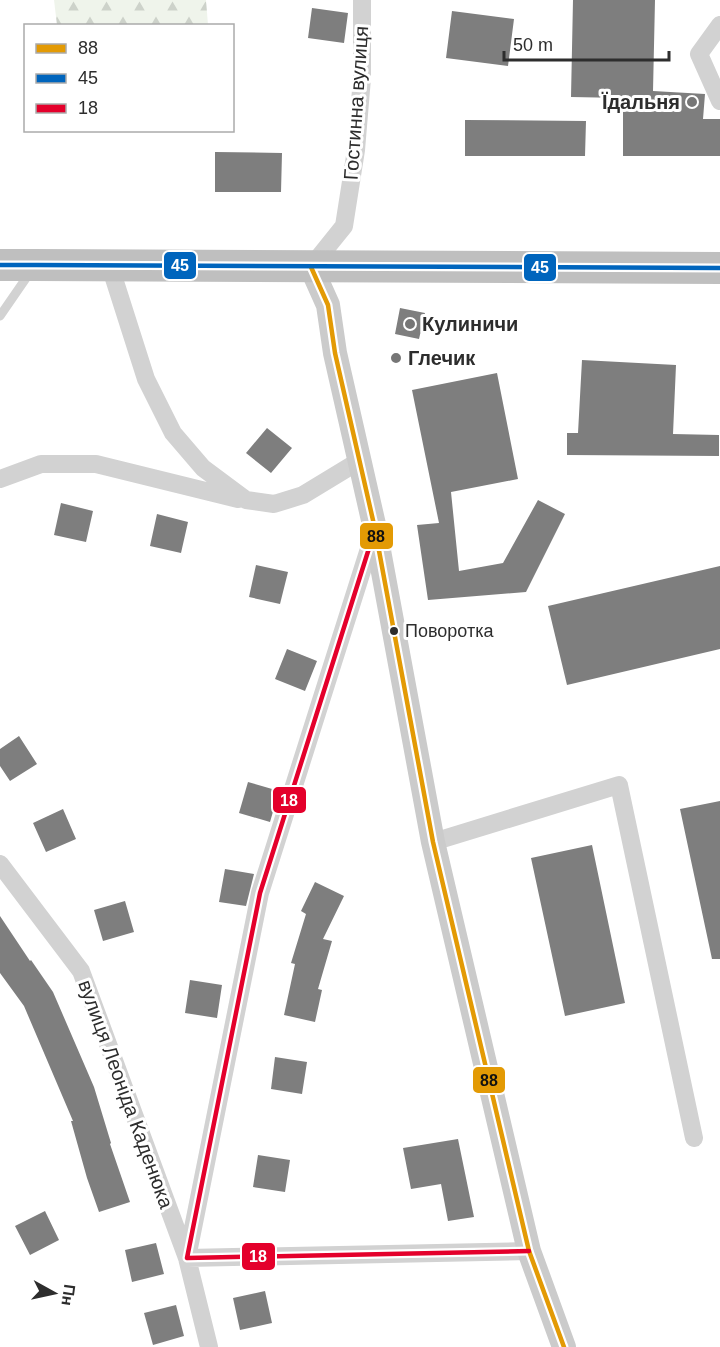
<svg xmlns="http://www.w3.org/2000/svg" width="720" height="1347" viewBox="0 0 720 1347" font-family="Helvetica,sans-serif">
<defs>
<pattern id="forest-firs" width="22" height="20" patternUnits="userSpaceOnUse" patternTransform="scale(1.5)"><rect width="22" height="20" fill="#eff4eb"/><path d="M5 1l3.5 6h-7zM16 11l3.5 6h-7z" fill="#cdd2ca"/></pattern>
</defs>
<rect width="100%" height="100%" fill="#fff"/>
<!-- forest -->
<path fill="url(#forest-firs)" d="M 54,0 L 206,0 L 208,25 L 57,25 Z"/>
<!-- building -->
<path fill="#7e7e7e" d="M 573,0 L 655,0 L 653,91 L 705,94 L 703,119 L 720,119 L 720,156 L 623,156 L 623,98 L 571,97 Z
M 312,8 L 348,13 L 344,43 L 308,38 Z
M 452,11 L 514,19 L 508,66 L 446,58 Z
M 465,120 L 586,121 L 585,156 L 465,156 Z
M 215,152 L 282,153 L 281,192 L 215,192 Z
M 400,308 L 425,313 L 419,339 L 395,334 Z
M 582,360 L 676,365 L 673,434 L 719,435 L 719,456 L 567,455 L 567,433 L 578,433 Z
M 497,373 L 518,479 L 451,492 L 459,571 L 503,563 L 538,500 L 565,514 L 526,592 L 428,600 L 417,525 L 439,523 L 412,390 Z
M 267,428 L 292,448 L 271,473 L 246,453 Z
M 61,503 L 93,511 L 86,542 L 54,535 Z
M 157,514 L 188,522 L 181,553 L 150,546 Z
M 256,565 L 288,572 L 280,604 L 249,597 Z
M 720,566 L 720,649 L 567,685 L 548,606 Z
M 287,649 L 317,661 L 305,691 L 275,679 Z
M 19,736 L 37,764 L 10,781 L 0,766 L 0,749 Z
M 248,782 L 279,791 L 270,822 L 239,813 Z
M 720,801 L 720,959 L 712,959 L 680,809 Z
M 63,809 L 76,839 L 46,852 L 33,823 Z
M 592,845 L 625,1003 L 565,1016 L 531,858 Z
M 225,869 L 254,874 L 246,906 L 219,902 Z
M 315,882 L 344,896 L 323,939 L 332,941 L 318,989 L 322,990 L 315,1022 L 284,1015 L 295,964 L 291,963 L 306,914 L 301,911 Z
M 125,901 L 134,932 L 103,941 L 94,910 Z
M 0,916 L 30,961 L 31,960 L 53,992 L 94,1087 L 111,1143 L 110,1144 L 130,1202 L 99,1212 L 87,1178 L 71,1121 L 73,1121 L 24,1006 L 0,973 Z
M 190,980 L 222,985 L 217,1018 L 185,1013 Z
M 275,1057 L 307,1062 L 302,1094 L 271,1089 Z
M 458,1139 L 474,1217 L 448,1221 L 441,1184 L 411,1189 L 403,1148 Z
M 258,1155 L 290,1160 L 285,1192 L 253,1187 Z
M 45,1211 L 59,1240 L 30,1255 L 15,1226 Z
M 156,1243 L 164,1274 L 132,1282 L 125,1250 Z
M 265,1291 L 272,1323 L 240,1330 L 233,1298 Z
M 176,1305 L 184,1336 L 153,1345 L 144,1313 Z"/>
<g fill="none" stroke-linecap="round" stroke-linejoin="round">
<!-- lane -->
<path stroke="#d2d2d2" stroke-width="9" d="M 0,316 L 31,271"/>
<!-- street -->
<path stroke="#d2d2d2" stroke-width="18" d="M 720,25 L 699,54 L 720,101
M 110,266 L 146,379 L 173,433 L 203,468 L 246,500 L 274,504 L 303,495 L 359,461
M 311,267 L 344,226 L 356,150 L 362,78 L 362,0
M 0,479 L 41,464 L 96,464 L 238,499
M 374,533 L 260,893 L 187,1258 L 529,1251
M 433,842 L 619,785 L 694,1138
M 0,864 L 81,971 L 187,1258 L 209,1347"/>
<!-- secondary -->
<path stroke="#cbcbcb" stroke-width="24" d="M 311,267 L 328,305 L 335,353 L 375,529 L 433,842 L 529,1251 L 564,1347"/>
<!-- highway -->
<path stroke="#bfbfbf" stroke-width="32" d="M 0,265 L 36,265 L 720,268"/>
<defs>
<path id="bus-1" d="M 311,267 L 328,305 L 335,353 L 375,529 L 433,842 L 529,1251 L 564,1347"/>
<path id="bus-2" d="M 0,265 L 36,265 L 720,268"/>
<path id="bus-3" d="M 371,542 L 260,893 L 187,1258 L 529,1251"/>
</defs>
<!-- bus-1 casing -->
<use href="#bus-1" stroke="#fff" stroke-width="9"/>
<!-- bus-2 casing -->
<use href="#bus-2" stroke="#fff" stroke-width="9"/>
<!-- bus-3 casing -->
<use href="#bus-3" stroke="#fff" stroke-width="9"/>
<!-- bus-1 -->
<use href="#bus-1" stroke="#e39a04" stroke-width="4.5"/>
<!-- bus-2 -->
<use href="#bus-2" stroke="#0065bd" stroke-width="4.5"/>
<!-- bus-3 -->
<use href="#bus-3" stroke="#e4002b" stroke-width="4.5"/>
</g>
<!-- markers -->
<g fill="#767676" stroke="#fff" stroke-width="2">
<circle cx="692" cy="102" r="6"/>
<circle cx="410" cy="324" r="6"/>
<circle cx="396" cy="358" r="6"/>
</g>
<circle fill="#2d2d2d" stroke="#fff" stroke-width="2" cx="394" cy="631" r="5"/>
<g text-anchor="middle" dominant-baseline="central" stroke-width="6" stroke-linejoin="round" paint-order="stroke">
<!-- bus labels -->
<g font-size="18" fill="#2d2d2d" stroke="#fff" text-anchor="start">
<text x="405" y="631">Поворотка</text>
</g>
<!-- poi labels -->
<g font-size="20" font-weight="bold" fill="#2d2d2d" stroke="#fff" text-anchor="start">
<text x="680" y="102" text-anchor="end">Їдальня</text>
<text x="422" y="324">Кулиничи</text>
<text x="408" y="358">Глечик</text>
</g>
<!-- street labels -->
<g font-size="20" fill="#2d2d2d" stroke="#fff">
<text transform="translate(356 103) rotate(-86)">Гостинна вулиця</text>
<text transform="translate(126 1094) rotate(70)">вулиця Леоніда Каденюка</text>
</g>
</g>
<g stroke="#fff" stroke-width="2">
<rect x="163" y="251" width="34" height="29" rx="6" fill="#0065bd"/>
<rect x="523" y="253" width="34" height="29" rx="6" fill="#0065bd"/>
<rect x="359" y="522" width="35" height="28" rx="6" fill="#e39a04"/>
<rect x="272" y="786" width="35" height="28" rx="6" fill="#e4002b"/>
<rect x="472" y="1066" width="34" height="28" rx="6" fill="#e39a04"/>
<rect x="241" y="1242" width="35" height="29" rx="6" fill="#e4002b"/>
</g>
<g font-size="16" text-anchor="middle" font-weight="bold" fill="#fff">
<text x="180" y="271">45</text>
<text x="540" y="273">45</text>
<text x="289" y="806">18</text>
<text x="258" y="1262">18</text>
</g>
<g font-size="16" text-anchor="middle" font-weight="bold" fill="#111">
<text x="376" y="542">88</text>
<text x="489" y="1086">88</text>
</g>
<!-- legend -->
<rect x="24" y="24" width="210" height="108" fill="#ffffff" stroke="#ababab" stroke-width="1.5"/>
<rect x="36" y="44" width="30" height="9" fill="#e39a04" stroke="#ababab" stroke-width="1.5"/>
<text x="78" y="54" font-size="18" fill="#2d2d2d">88</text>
<rect x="36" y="74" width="30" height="9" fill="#0065bd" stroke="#ababab" stroke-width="1.5"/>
<text x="78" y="84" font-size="18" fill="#2d2d2d">45</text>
<rect x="36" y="104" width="30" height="9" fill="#e4002b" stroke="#ababab" stroke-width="1.5"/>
<text x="78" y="114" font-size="18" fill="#2d2d2d">18</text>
<!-- north arrow -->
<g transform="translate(54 1293) rotate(98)" stroke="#ffffff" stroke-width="4.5" paint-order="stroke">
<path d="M0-4.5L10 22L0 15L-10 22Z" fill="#2d2d2d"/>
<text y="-9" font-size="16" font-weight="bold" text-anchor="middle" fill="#2d2d2d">Пн</text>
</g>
<!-- scale -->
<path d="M504 51v9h165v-9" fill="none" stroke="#2d2d2d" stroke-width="3"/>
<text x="513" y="51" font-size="18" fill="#2d2d2d" stroke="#ffffff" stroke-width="4.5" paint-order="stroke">50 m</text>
</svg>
